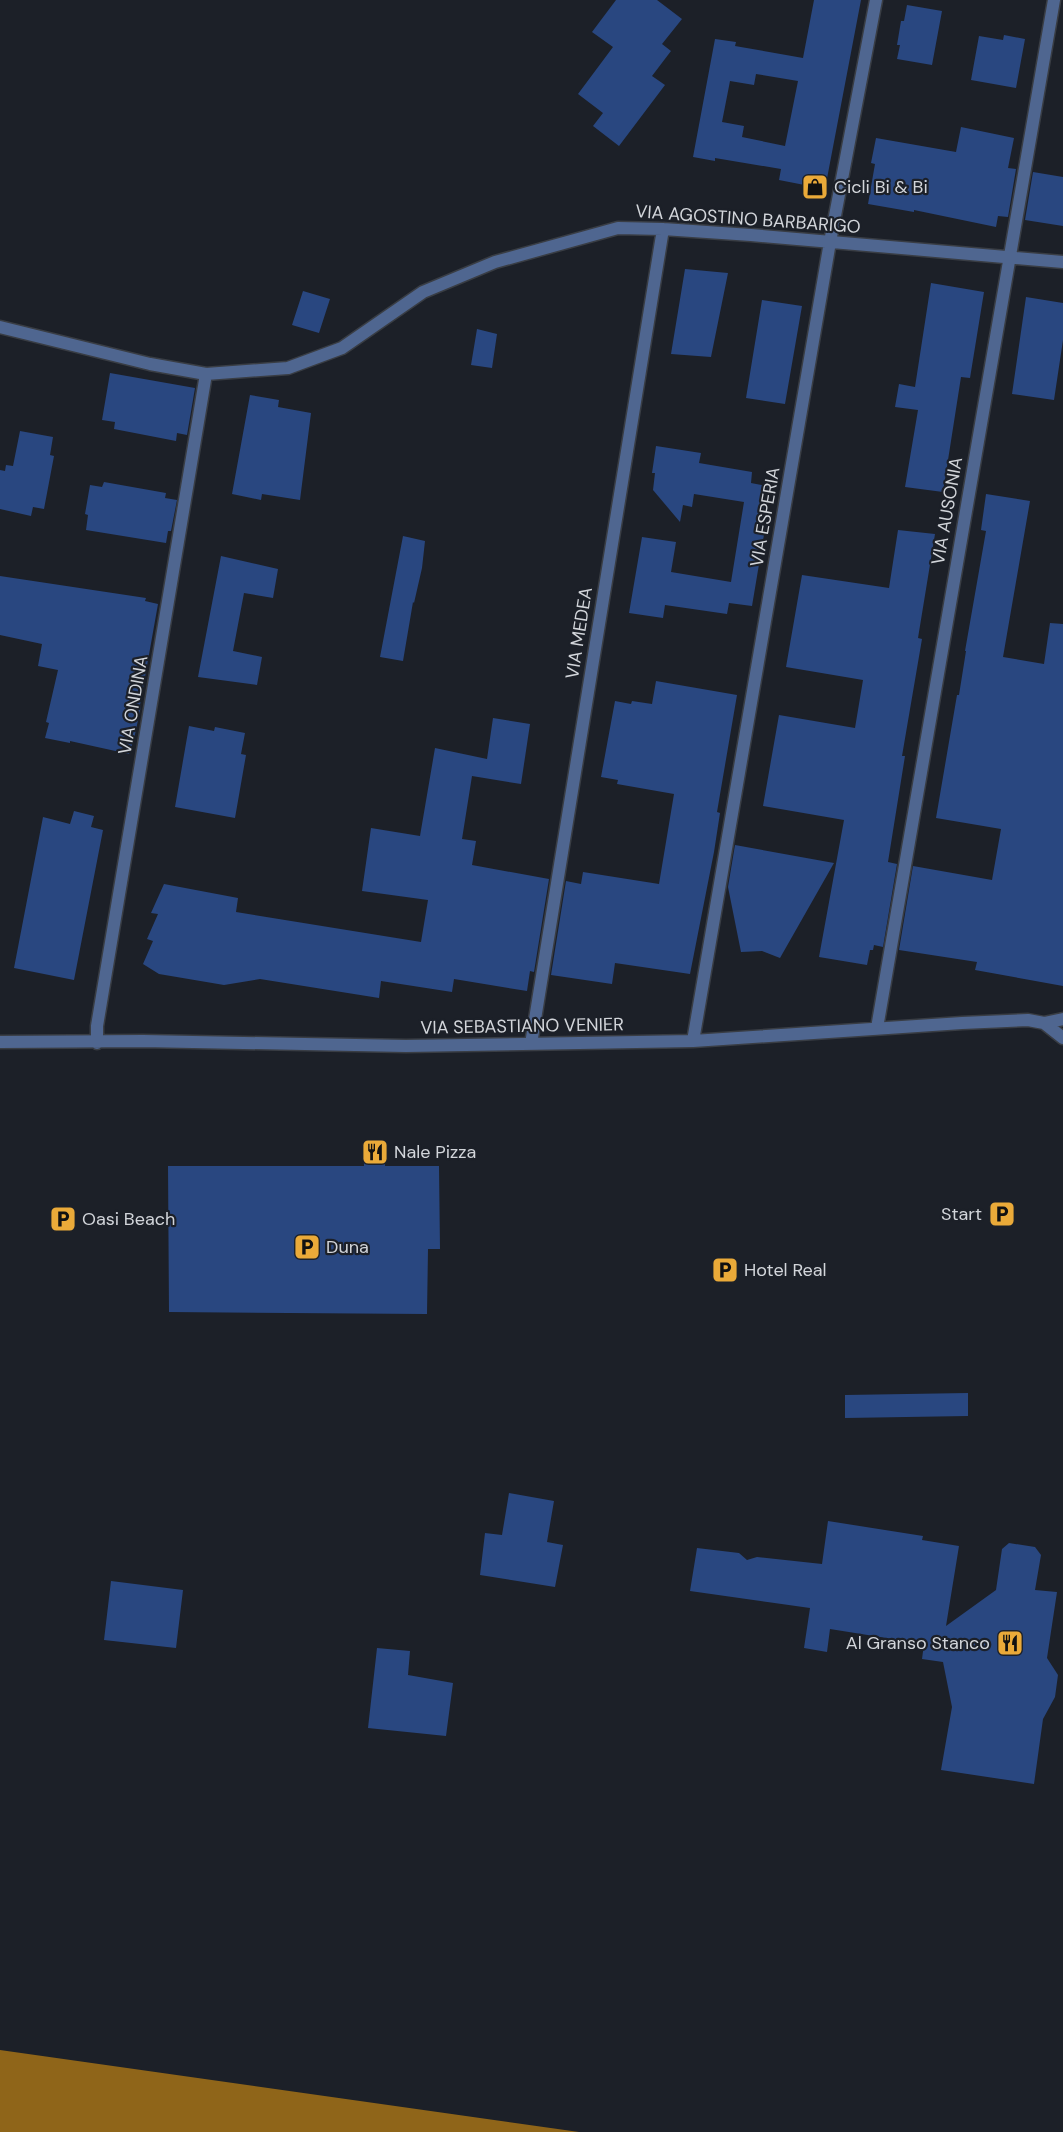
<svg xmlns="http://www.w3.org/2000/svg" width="1063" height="2132" viewBox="0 0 1063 2132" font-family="'DM Sans',sans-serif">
<rect width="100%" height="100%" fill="#1c2028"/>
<!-- water -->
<path fill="#8f6519" d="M 0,2050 L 579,2132 L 0,2132 Z"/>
<!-- building -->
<path fill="#294780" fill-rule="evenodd" d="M 616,0 L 657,0 L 682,19 L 662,44 L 671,51 L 652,76 L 665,85 L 619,146 L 593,126 L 603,113 L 578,94 L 613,47 L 592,32 Z
M 814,0 L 861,0 L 825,189 L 779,180 L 781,169 L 715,158 L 715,161 L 693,157 L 715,39 L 736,42 L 735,46 L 803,58 ZM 756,74 L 798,81 L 785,146 L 742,137 L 744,126 L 722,122 L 730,81 L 754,85 Z
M 907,5 L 942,11 L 932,65 L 897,59 L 900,45 L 897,45 L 901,21 L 904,21 Z
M 1004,35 L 1025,39 L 1016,88 L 971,80 L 979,36 L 1003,40 Z
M 961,127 L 1014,138 L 1008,168 L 1016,169 L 1008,217 L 998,216 L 996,227 L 914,210 L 914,212 L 868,204 L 875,164 L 871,163 L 876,138 L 956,152 Z
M 1033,172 L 1063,177 L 1063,226 L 1025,220 Z
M 685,269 L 728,273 L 711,357 L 671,354 Z
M 931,283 L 984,292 L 970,378 L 961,377 L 943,492 L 905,487 L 918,410 L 895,407 L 899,384 L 915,387 Z
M 303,291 L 330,299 L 319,333 L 292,325 Z
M 1026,297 L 1063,303 L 1063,340 L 1054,400 L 1012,394 Z
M 762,300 L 802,306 L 785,404 L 746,398 Z
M 477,329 L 497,334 L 492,368 L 471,365 Z
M 110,373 L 195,388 L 187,435 L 177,433 L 176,441 L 114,429 L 115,422 L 102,420 Z
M 250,395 L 279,400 L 278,407 L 311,413 L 300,500 L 262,494 L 261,500 L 232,494 Z
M 20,431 L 53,437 L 50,455 L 54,456 L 44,509 L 33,507 L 31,516 L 0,509 L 0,470 L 5,471 L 6,465 L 13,466 Z
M 656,446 L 701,453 L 699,463 L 752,472 L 751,483 L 772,487 L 752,606 L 729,603 L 727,614 L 665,605 L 663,618 L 629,613 L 642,537 L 676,542 L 671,572 L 731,582 L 744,502 L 694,494 L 692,507 L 683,505 L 680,522 L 653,490 L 655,473 L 652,473 Z
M 104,482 L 166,493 L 165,498 L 177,500 L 171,531 L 168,531 L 166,543 L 86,530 L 88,515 L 85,514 L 90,485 L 102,487 Z
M 986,494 L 1030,501 L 1003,657 L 1044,664 L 1050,623 L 1063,624 L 1063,986 L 975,970 L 977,962 L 899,950 L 913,866 L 992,880 L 1001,829 L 936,818 L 957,695 L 959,695 L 966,651 L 965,651 L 986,531 L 981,530 Z
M 898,530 L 935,534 L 918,638 L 922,639 L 902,756 L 905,756 L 888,862 L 897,864 L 883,947 L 874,945 L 873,950 L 870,950 L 867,965 L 819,957 L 844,820 L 763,806 L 779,715 L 855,728 L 863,680 L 786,667 L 802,575 L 889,588 Z
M 403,536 L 425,541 L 422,568 L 414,603 L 413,602 L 403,661 L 380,657 Z
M 221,556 L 278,569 L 273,598 L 244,593 L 233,651 L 262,657 L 257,685 L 198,677 Z
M 0,576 L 146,598 L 145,601 L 158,604 L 140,705 L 141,706 L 134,739 L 129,754 L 70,741 L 70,743 L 45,738 L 49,723 L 46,722 L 58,670 L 38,666 L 42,644 L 0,635 Z
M 656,681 L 737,695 L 717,812 L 720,813 L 714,852 L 690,974 L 615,963 L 612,984 L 551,975 L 566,881 L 581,884 L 583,872 L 659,884 L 674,794 L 617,784 L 618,780 L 601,777 L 615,701 L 631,704 L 632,701 L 652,704 Z
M 493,718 L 530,724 L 521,784 L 472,776 L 462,839 L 476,841 L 472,865 L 549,879 L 534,972 L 530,971 L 527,991 L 454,979 L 452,992 L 381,981 L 379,998 L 260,979 L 224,985 L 159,974 L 143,964 L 153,941 L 147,939 L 158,914 L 151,913 L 164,884 L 238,898 L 236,912 L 421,942 L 428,900 L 362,891 L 371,828 L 420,836 L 435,748 L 487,759 Z
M 189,726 L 214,731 L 215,727 L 245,733 L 241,754 L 246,755 L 235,818 L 175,807 Z
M 74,811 L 94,816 L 91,827 L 103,830 L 74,980 L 14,968 L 43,817 L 70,824 Z
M 735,845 L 834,863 L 780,958 L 762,951 L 741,952 L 728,887 Z
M 363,1142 L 385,1142 L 385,1166 L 439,1166 L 440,1249 L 428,1249 L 427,1314 L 169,1312 L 168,1166 L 364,1166 Z
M 968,1393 L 968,1416 L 845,1418 L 845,1395 Z
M 509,1493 L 554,1501 L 547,1542 L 563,1545 L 555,1587 L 480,1575 L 485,1533 L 502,1535 Z
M 828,1521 L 923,1536 L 922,1540 L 959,1546 L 946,1626 L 996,1590 L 1002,1549 L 1009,1543 L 1035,1547 L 1041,1555 L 1035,1590 L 1057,1592 L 1047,1658 L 1058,1675 L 1055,1697 L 1043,1719 L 1034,1784 L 941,1770 L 952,1707 L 943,1662 L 922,1659 L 924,1644 L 830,1629 L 827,1652 L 804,1648 L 810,1608 L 690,1591 L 697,1548 L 739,1553 L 747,1560 L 757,1557 L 822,1564 Z
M 111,1581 L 183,1590 L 176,1648 L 104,1640 Z
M 377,1648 L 410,1651 L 408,1675 L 453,1683 L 446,1736 L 368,1728 Z"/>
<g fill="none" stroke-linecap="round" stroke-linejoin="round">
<defs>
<path id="street" d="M 0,327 L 150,364 L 206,374 L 288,368 L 342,348 L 423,292 L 495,262 L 618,228 L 663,229 L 751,235 L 1063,262
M 1044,1023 L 1063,1038
M 877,1028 L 1054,0
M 693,1041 L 830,242 L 876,0
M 0,1042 L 143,1041 L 406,1046 L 693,1041 L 962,1023 L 1028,1020 L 1044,1023 L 1063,1019
M 97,1043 L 97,1026 L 206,374
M 531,1044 L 663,229"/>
</defs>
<!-- street casing -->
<use href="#street" stroke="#393d44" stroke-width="15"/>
<!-- street -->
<use href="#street" stroke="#4f6690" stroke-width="12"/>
</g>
<!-- icons -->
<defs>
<symbol id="shop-square" viewBox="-11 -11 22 22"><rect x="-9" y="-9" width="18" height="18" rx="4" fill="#eaaa39" stroke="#1c2028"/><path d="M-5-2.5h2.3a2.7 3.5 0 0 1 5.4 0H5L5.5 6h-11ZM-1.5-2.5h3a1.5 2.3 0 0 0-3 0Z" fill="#111"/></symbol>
<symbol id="restaurant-square" viewBox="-11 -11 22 22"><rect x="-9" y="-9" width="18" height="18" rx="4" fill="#eaaa39" stroke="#1c2028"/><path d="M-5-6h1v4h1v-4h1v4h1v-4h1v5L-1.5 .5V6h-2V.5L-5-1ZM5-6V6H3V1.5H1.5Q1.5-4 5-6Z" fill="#111"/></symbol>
<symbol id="parking-square" viewBox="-11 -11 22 22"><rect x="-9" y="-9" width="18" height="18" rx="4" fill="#eaaa39" stroke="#1c2028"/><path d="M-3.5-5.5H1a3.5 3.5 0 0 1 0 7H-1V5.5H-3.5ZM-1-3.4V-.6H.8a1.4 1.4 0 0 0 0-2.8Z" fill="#111"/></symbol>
</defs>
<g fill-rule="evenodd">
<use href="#shop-square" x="800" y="172" width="30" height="30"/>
<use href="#restaurant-square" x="360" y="1137" width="30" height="30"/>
<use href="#parking-square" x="987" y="1199" width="30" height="30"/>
<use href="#parking-square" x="48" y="1204" width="30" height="30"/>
<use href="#parking-square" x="292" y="1232" width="30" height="30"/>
<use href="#parking-square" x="710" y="1255" width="30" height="30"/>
<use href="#restaurant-square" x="995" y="1628" width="30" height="30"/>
</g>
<g text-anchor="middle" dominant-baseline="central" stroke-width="4.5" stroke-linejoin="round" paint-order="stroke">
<!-- poi labels -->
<g font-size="18" fill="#d2d5da" stroke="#1c2028" text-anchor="start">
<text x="834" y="187">Cicli Bi &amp; Bi</text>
<text x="394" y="1152">Nale Pizza</text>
<text x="982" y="1214" text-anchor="end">Start</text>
<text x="82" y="1219">Oasi Beach</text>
<text x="326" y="1247">Duna</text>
<text x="744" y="1270">Hotel Real</text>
<text x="990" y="1643" text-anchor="end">Al Granso Stanco</text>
</g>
<!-- street labels -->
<g font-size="18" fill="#d2d5da" stroke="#1c2028">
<text transform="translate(748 219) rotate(4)">VIA AGOSTINO BARBARIGO</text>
<text transform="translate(947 511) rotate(-80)">VIA AUSONIA</text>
<text transform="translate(765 517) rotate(-80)">VIA ESPERIA</text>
<text transform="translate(579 633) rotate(-81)">VIA MEDEA</text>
<text transform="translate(133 705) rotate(-80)">VIA ONDINA</text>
<text transform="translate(522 1026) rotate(-1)">VIA SEBASTIANO VENIER</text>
</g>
</g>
</svg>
